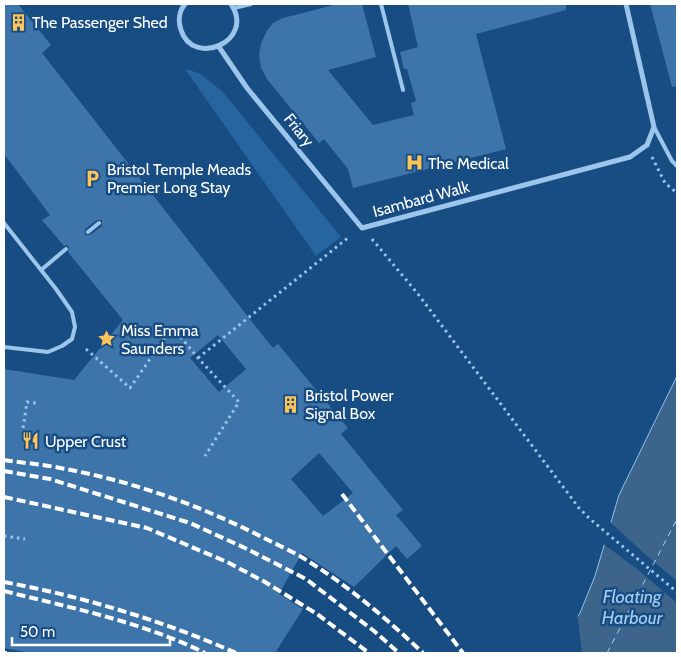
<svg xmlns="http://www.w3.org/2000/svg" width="681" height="657" viewBox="0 0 681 657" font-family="Cabin,sans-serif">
<rect width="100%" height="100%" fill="#184d83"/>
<!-- green -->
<path fill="#2765a0" d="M 185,69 L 199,73 L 222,91 L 341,237 L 316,256 Z"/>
<!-- water -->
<path fill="#3d658c" stroke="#8ec1ee" d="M 677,376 L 677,653 L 550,653 L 580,613 L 595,576 L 619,495 Z"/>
<!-- pier -->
<path fill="#184d83" d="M 609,521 L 647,556 L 677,581 L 677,603 L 637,569 L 602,543 Z
M 577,612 L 582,653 L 548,653 L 548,652 Z"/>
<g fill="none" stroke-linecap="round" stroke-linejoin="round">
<!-- ferry -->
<path stroke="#a7cff3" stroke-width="1" stroke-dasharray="6 5" stroke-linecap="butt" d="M 607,653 L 677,519"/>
</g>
<!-- building -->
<path fill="#3d74aa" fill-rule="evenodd" d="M 4,4 L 18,4 L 51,45 L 42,53 L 256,327 L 273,348 L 278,344 L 348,428 L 341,434 L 403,510 L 396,515 L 422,546 L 407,559 L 396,546 L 354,587 L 302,553 L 279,594 L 303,609 L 275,653 L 31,653 L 4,648 L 4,369 L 74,380 L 123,320 L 68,252 L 69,247 L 67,245 L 64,246 L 42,220 L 50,215 L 4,154 ZM 97,220 L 102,220 L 102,226 L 90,235 L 85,235 L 85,229 ZM 218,335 L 246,369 L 219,392 L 190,358 ZM 319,453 L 353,493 L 323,516 L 291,479 Z
M 338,4 L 362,4 L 376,57 L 328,70 L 373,125 L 414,115 L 411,103 L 416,101 L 407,69 L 404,69 L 400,52 L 418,47 L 408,4 L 566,4 L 566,10 L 476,34 L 506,149 L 353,188 L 348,169 L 324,139 L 319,143 L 267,79 L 261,68 L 259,55 L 261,44 L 266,32 L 273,23 L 283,18 Z
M 650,4 L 677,4 L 677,86 L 672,87 Z"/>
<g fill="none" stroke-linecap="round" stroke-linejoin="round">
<!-- path -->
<path stroke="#9cc5ec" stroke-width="3" stroke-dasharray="2.5 4" stroke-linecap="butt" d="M 652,157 L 665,183 L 677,193
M 372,239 L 418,294 L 579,508 L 590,519 L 677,592
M 86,349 L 130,388 L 168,333 L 174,329 L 198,358 L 239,402 L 205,456
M 198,358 L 349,237
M 23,428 L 27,402 L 36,403
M 4,536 L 25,539"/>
<!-- lane -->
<path stroke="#9cc5ec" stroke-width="4" d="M 381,4 L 403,90
M 234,8 L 251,4
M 654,127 L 672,161 L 677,166
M 4,223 L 56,289 L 72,312 L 75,327 L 72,339 L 62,346 L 48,352 L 4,347
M 88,232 L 99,223
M 41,270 L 66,249"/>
<!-- street -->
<path stroke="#9cc5ec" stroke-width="5" d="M 185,4 C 179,11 178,21 181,30 C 193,68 256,41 231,4
M 219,47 L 247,88 L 362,228 L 630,157 L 647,145 L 654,127 L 626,4"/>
<!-- rail -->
<path stroke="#fff" stroke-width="4" stroke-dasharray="9 4" stroke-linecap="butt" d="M 4,460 C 22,463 42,464 60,468 C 133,481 202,506 268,540 C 282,547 298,554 311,563 C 352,589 388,620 423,653
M 4,471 L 50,479 L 190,523 L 245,548 L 306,579 L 374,631 L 399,653
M 342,494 L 463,653
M 4,497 L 147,528 L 227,562 L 265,582 L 317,614 L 369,653
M 4,582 C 81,596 164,621 236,653
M 4,591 C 72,608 142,622 205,653
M 4,653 L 7,653"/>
</g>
<!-- icons -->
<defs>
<symbol id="building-bare" viewBox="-9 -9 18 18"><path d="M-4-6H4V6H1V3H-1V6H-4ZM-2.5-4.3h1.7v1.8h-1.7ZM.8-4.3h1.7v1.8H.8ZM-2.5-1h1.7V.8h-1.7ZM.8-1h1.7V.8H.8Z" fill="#ffc457" stroke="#184d83" stroke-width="2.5" paint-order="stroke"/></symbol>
<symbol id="hospital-bare" viewBox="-9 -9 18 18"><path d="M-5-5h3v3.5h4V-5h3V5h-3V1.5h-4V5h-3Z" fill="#ffc457" stroke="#184d83" stroke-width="2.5" paint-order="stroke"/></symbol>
<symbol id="parking-bare" viewBox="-9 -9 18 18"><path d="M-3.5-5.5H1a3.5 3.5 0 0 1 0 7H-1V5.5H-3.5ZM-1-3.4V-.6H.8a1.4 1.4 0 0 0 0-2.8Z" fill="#ffc457" stroke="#184d83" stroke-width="2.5" paint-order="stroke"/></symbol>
<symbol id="sight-bare" viewBox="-9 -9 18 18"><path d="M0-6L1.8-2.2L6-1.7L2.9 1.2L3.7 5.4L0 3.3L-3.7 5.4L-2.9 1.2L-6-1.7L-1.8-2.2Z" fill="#ffc457" stroke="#184d83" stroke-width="2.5" paint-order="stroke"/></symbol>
<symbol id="restaurant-bare" viewBox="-9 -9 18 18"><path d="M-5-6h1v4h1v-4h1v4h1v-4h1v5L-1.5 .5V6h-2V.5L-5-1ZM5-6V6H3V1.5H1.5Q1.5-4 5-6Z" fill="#ffc457" stroke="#184d83" stroke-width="2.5" paint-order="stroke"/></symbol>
</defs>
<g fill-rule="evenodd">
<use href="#building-bare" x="6" y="10" width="25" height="25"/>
<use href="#hospital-bare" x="402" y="150" width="25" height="25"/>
<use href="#parking-bare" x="80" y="166" width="25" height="25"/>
<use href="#sight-bare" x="94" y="326" width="25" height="25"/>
<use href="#building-bare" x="278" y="392" width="25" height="25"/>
<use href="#restaurant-bare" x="18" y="428" width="25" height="25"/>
</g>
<g text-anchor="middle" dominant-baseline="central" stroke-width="5" stroke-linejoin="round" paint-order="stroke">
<!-- poi labels -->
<g font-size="16" fill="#fff" stroke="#184d83" text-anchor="start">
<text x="32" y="22">The Passenger Shed</text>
<text x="428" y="163">The Medical</text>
<text x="107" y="169">Bristol Temple Meads<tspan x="107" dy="18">Premier Long Stay</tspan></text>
<text x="121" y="330">Miss Emma<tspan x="121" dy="18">Saunders</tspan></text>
<text x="305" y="395">Bristol Power<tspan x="305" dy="18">Signal Box</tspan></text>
<text x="45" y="441">Upper Crust</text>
</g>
<!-- street labels -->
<g font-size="16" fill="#fff" stroke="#184d83">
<text transform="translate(299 130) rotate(51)">Friary</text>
<text transform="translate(421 199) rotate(-15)">Isambard Walk</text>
</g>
<!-- water labels -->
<g font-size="18" font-style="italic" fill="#a7cff3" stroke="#184d83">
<text x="632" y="597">Floating<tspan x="632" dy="21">Harbour</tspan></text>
</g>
</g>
<!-- border -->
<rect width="681" height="657" fill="none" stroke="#ffffff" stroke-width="10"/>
<!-- scale -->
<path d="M12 637v8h158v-8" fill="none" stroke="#ffffff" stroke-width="2.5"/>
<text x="20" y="637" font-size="15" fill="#ffffff" stroke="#184d83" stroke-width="4" paint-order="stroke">50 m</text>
</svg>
